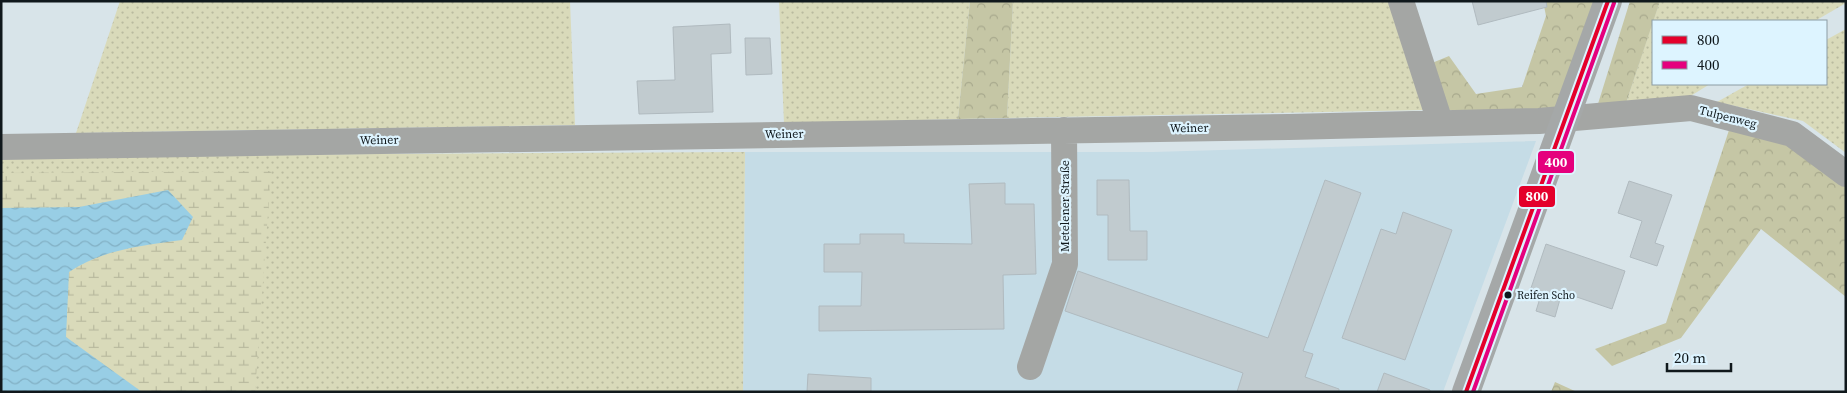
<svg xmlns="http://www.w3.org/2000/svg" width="1847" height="393" viewBox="0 0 1847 393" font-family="'Source Serif 4',serif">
<defs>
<pattern id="grass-dots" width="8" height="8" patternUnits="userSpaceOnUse" patternTransform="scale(1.25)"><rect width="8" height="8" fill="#d9daba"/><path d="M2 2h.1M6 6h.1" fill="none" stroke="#b9ba9f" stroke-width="1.8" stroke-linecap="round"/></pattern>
<pattern id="forest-crowns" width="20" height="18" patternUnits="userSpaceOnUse" patternTransform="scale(1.25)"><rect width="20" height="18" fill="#c5c6a5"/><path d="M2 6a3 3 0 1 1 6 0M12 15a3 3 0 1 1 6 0" fill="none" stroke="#a8a98d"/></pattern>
<pattern id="wetland-marsh" width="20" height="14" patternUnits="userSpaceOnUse" patternTransform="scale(1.25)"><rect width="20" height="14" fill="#d9daba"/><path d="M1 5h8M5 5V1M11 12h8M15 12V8" fill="none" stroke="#b9ba9f"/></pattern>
<pattern id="water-waves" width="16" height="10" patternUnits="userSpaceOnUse" patternTransform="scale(1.25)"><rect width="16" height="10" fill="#98cee5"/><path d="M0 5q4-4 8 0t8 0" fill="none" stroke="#82b0c4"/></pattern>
</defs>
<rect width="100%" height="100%" fill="#d8e4e9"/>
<!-- built -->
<path fill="#c5dce6" d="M 1536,141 L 1443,392 L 743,392 L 745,152 L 1153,152 Z"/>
<!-- grass -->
<path fill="url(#grass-dots)" d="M 120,1 L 570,1 L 575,125 L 76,133 Z
M 779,1 L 970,1 L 958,119 L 784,124 Z
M 1013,1 L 1390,1 L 1428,110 L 1007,118 Z
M 1660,1 L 1846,1 L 1846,3 L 1815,21 L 1653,21 Z
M 1653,21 L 1653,84 L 1710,84 L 1689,97 L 1626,103 Z
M 1846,29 L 1846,153 L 1803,121 L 1717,102 L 1749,84 L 1826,84 L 1826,40 Z
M 745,152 L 743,392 L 1,392 L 1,156 Z"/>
<!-- forest -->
<path fill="url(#forest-crowns)" d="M 970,1 L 1013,1 L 1007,118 L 958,119 Z
M 1543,1 L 1594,1 L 1557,110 L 1448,110 L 1432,63 L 1449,56 L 1476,94 L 1522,87 L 1546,16 Z
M 1630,1 L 1660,1 L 1626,103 L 1597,107 Z
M 1729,130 L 1790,144 L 1846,186 L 1846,297 L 1761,229 L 1681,338 L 1612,366 L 1595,349 L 1666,323 Z
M 1555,382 L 1577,392 L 1551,392 Z"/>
<!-- wetland -->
<path fill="url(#wetland-marsh)" d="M 271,171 L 255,392 L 142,392 L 66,337 L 69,272 C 102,251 143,245 182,240 L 168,190 L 79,207 L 1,208 L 1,173 Z"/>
<!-- water -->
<path fill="url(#water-waves)" d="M 168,190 L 193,217 L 182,240 C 144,245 101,250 69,272 L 66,337 L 142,392 L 1,392 L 1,208 L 79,207 Z"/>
<!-- building -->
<path fill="#c1cbcf" stroke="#b0babf" d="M 1472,1 L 1546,1 L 1547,7 L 1478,25 Z
M 730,24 L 731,53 L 711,54 L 713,112 L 639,114 L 637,81 L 675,80 L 673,27 Z
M 745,38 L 770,38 L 772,74 L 746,75 Z
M 1097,180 L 1129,180 L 1130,231 L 1147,231 L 1147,260 L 1108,260 L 1108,215 L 1097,215 Z
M 1325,180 L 1361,193 L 1303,351 L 1313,354 L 1305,377 L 1339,389 L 1339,392 L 1237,392 L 1243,373 L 1065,311 L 1078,271 L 1268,338 Z
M 1629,181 L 1672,195 L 1655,243 L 1664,246 L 1657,266 L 1630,257 L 1642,221 L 1618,213 Z
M 1005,183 L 1005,204 L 1034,204 L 1036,274 L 1003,275 L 1004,329 L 819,331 L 819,306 L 861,306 L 862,272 L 824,272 L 824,244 L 860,244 L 860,234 L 904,234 L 904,243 L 972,244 L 969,184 Z
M 1403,212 L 1452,230 L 1405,360 L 1342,338 L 1381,229 L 1396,234 Z
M 1546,244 L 1625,271 L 1612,309 L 1562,292 L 1555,317 L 1536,311 L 1541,295 L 1530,291 Z
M 1384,373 L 1430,390 L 1430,392 L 1377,392 Z
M 808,374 L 871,378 L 871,392 L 807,392 Z"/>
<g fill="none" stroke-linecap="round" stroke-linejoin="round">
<!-- minor -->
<path stroke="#a4a6a4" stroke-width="26" d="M 1401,1 L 1440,122
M 1,147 L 1289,127 L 1539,121 L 1691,108 L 1792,134 L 1846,174
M 1030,367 L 1065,264 L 1064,130"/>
<!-- major -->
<path stroke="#a5a8a8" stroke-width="28" d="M 1466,392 L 1608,1"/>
<defs>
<path id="bus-1" d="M 1466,392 L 1608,1"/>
<path id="bus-2" d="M 1473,392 L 1614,3"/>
</defs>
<!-- bus-1 casing -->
<use href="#bus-1" stroke="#ddf4ff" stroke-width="8"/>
<!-- bus-2 casing -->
<use href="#bus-2" stroke="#ddf4ff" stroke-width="8"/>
<!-- bus-1 -->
<use href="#bus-1" stroke="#e4002b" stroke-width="4"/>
<!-- bus-2 -->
<use href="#bus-2" stroke="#e5007d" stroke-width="4"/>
</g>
<!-- markers -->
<circle fill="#10181c" stroke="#ddf4ff" stroke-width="2" cx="1508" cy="295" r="4.5"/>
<g text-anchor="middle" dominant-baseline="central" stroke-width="4.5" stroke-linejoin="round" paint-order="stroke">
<!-- bus labels -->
<g font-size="11" fill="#10181c" stroke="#ddf4ff" text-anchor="start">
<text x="1517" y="295">Reifen Scho</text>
</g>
<!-- street labels -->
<g font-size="12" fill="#10181c" stroke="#ddf4ff">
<text transform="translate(1728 117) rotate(14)">Tulpenweg</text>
<text transform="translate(1189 128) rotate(-1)">Weiner</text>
<text transform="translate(784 134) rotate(-1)">Weiner</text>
<text transform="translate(379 140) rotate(-1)">Weiner</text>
<text transform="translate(1065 206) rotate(-90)">Metelener Straße</text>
</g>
</g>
<g stroke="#ddf4ff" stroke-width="2">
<rect x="1537" y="150" width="38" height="24" rx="5" fill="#e5007d"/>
<rect x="1518" y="185" width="38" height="23" rx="5" fill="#e4002b"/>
</g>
<g font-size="14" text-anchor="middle" font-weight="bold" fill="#fff">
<text x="1556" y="167">400</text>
<text x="1537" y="201">800</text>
</g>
<!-- border -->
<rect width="1847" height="393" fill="none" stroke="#10181c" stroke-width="5"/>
<!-- legend -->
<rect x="1652" y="20" width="175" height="65" fill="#ddf4ff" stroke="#8b9ca4"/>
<rect x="1662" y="36" width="25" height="8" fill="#e4002b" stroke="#8b9ca4"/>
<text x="1697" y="45" font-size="15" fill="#10181c">800</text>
<rect x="1662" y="61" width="25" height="8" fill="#e5007d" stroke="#8b9ca4"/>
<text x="1697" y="70" font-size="15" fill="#10181c">400</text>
<!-- scale -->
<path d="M1667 363v8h64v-8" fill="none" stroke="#10181c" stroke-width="2.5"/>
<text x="1674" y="363" font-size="15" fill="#10181c" stroke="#ddf4ff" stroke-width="4" paint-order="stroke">20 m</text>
</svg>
